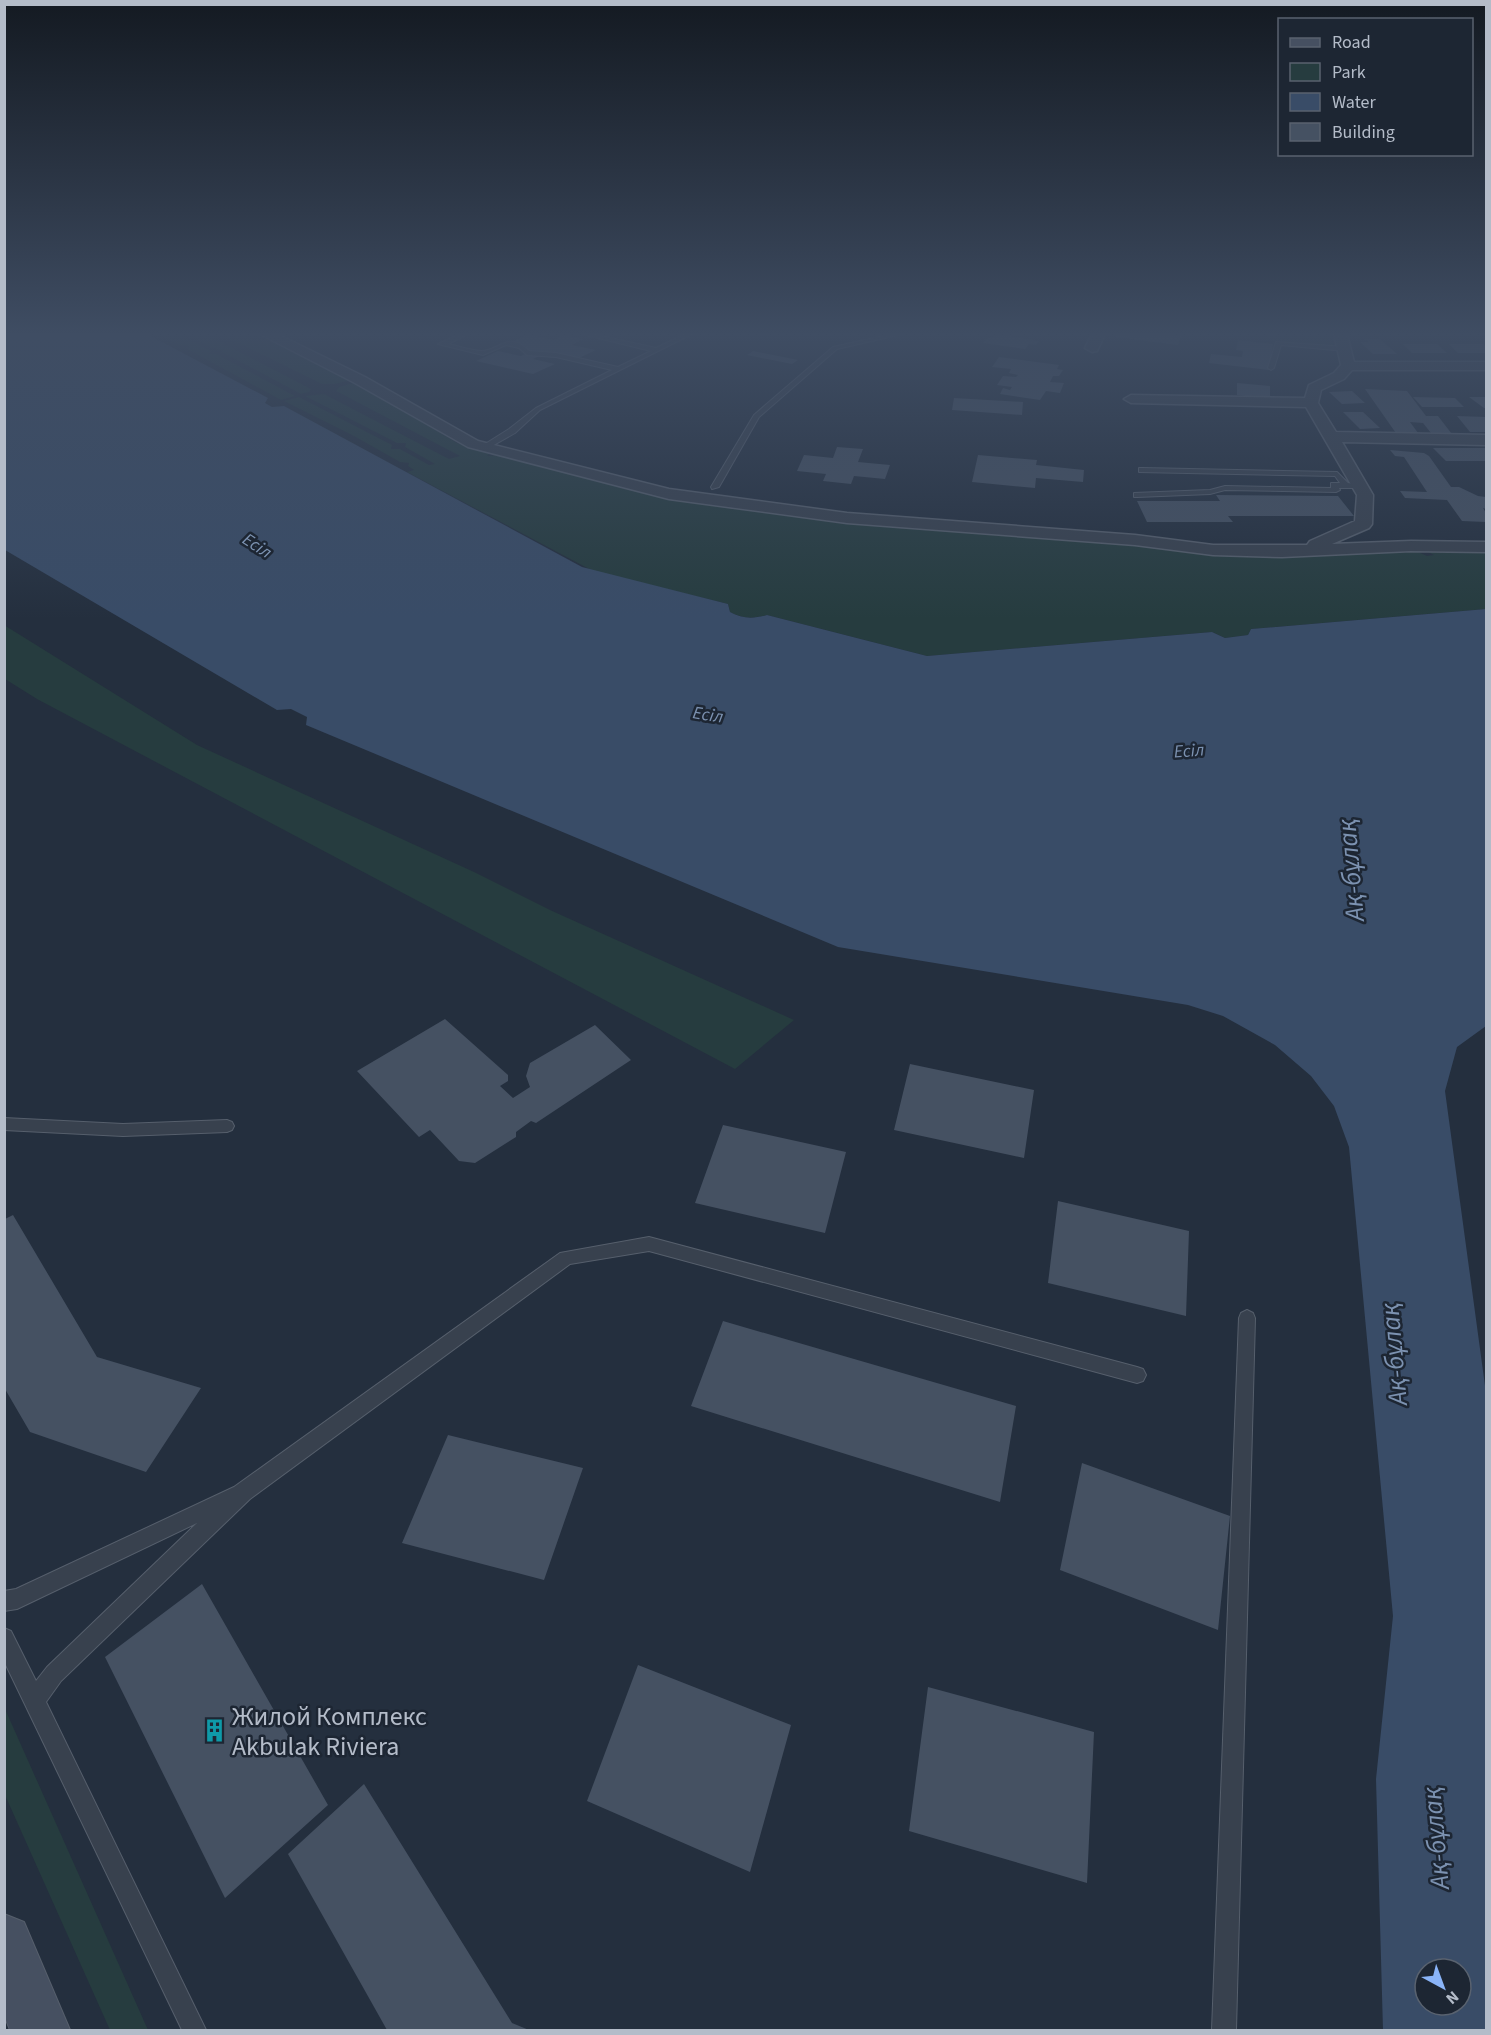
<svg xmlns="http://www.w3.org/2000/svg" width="1491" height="2035" viewBox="0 0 1491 2035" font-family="'Source Sans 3',sans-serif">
<rect width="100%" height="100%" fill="#242f3e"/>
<!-- green -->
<path fill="#263c3f" d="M 157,334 L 176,334 L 211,351 L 209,354 L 216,354 L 295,396 L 281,400 L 187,349 L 189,346 L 182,346 Z
M 184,334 L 205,334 L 311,389 L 309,392 L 301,394 L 222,352 L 223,350 L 216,349 Z
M 220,334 L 258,334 L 352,380 L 334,384 L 322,384 Z
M 1264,334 L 1330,334 L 1334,347 L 1261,339 Z
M 357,382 L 457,443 L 491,453 L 487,456 L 497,455 L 649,493 L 817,517 C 831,524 845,525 861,521 L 1274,556 L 1418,552 L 1427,556 L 1434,555 L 1426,551 L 1486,553 L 1486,609 L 1251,629 L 1248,635 L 1225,638 L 1212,632 L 927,656 L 767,615 C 754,619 742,619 730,612 L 728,604 L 593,571 L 407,472 L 414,470 L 408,466 L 409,463 L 400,462 L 354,436 L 284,401 L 299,397 L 392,445 L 391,449 L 400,449 L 429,465 L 435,464 L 405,447 L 406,443 L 397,443 L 305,396 L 324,394 L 449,459 L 460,456 L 336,391 L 339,387 Z
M 4,625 L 197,745 L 474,872 L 550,910 L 794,1020 L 735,1069 L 37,699 L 5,679 Z
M 4,1709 L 5,1709 L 148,2030 L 110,2030 L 5,1795 Z"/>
<!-- water -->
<path fill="#394c67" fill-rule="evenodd" d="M 5,334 L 147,334 L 268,398 L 265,403 L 272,407 L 284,406 L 582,567 L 728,604 L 730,612 C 742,619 754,619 767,615 L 927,656 L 1212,632 L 1225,638 L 1248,635 L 1251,629 L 1486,609 L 1486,1026 L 1457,1047 L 1445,1091 L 1486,1393 L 1486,2030 L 1383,2030 L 1376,1779 L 1393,1616 L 1349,1147 L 1334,1106 L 1311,1076 L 1275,1045 L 1223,1016 L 1188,1005 L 838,947 L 306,725 L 307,717 L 291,709 L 277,710 L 5,550 ZM 1425,1969 L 1461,1969 L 1461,2005 L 1425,2005 Z"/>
<!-- building -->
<path fill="#455162" d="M 528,334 L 553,340 L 563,335 L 583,339 L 572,345 L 596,350 L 579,358 L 564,355 L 558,358 L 539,356 L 533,359 L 555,364 L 533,374 L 476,361 L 498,351 L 521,356 L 527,353 L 524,353 L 528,351 L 520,349 L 526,346 L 510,343 Z
M 1114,334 L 1166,334 L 1181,335 L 1178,345 L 1131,339 L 1113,336 Z
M 996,335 L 1003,335 L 1039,341 L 1036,345 L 1029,344 L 1025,349 L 983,343 L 987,338 L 993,338 Z
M 1365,339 L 1380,339 L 1397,354 L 1373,354 L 1360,342 L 1369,342 Z
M 1238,340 L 1273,344 L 1269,370 L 1209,363 L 1211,354 L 1242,357 L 1243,351 L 1236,350 Z
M 1403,344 L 1437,344 L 1447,353 L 1412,353 Z
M 1449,344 L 1483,344 L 1486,347 L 1486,353 L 1458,353 Z
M 753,351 L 798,360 L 792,364 L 747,355 Z
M 999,357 L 1059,365 L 1057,369 L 1063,370 L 1059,376 L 1053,376 L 1050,382 L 1064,383 L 1060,393 L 1046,391 L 1040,400 L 1000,394 L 1003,388 L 1010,390 L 1012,387 L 997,385 L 1003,376 L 1016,377 L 1018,375 L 1009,373 L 1011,369 L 992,367 Z
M 1237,383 L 1270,386 L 1270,399 L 1237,395 Z
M 1365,389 L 1407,391 L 1426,416 L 1438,416 L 1455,438 L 1435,438 L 1423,423 L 1410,422 L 1421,437 L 1398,436 Z
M 1352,391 L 1365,403 L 1342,404 L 1329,392 Z
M 1413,397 L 1455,398 L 1464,407 L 1422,407 Z
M 1469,397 L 1486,397 L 1486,408 L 1484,408 Z
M 954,398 L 1023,402 L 1022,415 L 952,410 Z
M 1343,412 L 1363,412 L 1380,428 L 1360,429 Z
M 1457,416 L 1486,417 L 1486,432 L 1470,432 Z
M 837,447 L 863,449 L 858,462 L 890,465 L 885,479 L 854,476 L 851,484 L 823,481 L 826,474 L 797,471 L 804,455 L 833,458 Z
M 1433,448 L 1485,448 L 1486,461 L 1446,461 Z
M 1390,450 L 1424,453 L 1429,456 L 1451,487 L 1459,487 L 1478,496 L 1486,497 L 1486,509 L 1483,508 L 1486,513 L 1486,522 L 1462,521 L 1447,500 L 1405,498 L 1400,491 L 1427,492 L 1404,457 L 1395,456 Z
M 978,455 L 1037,460 L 1036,465 L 1084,470 L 1083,482 L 1036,478 L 1035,488 L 972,482 Z
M 1216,495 L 1338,496 L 1354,516 L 1228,516 L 1233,522 L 1147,522 L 1137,501 L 1220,501 Z
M 445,1019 L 508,1075 L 508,1081 L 500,1086 L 513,1098 L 530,1087 L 526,1076 L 530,1063 L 595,1025 L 631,1060 L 536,1123 L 531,1121 L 516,1132 L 516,1137 L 475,1163 L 459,1161 L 430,1130 L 419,1137 L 357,1071 Z
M 910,1064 L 1034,1090 L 1024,1158 L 894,1130 Z
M 723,1125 L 846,1152 L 825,1233 L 695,1203 Z
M 1058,1201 L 1189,1231 L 1186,1316 L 1048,1283 Z
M 13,1215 L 97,1357 L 201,1388 L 146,1472 L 30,1432 L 5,1389 L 5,1219 Z
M 723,1321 L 1016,1406 L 1000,1502 L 691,1406 Z
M 448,1435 L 583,1468 L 544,1580 L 402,1543 Z
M 1082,1463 L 1230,1516 L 1218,1630 L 1060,1570 Z
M 202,1584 L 328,1805 L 225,1898 L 105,1657 Z
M 638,1665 L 791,1725 L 750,1872 L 587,1801 Z
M 928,1687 L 1094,1732 L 1087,1883 L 909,1831 Z
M 364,1784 L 512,2023 L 529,2030 L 387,2030 L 288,1854 Z"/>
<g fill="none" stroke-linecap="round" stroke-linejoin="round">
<defs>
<path id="service" d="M 460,334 L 468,334 L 448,344 C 458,346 470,350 481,351 C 499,351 508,330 529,351 L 556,353 L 618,367 L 651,351 L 582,334 L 592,334 L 656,348 L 685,334 L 692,334 L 540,410 L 515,433 L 485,450 L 482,450 L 482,446 L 509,429 L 536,408 L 612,370 L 556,357 L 527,355 L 519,348 L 506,345 L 483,355 L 438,344 Z
M 892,334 L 902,334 L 837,349 L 759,417 L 719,487 L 712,489 L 711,487 L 754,415 L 833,347 Z
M 1276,342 L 1345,347 L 1348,349 L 1345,351 L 1281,345 L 1274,368 L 1271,370 L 1268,368 Z
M 1142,468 L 1337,472 L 1348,483 L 1363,486 L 1359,488 L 1339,488 L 1340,490 L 1336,492 L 1225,490 L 1210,494 L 1137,497 L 1134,497 L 1134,493 L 1210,490 L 1225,486 L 1331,488 L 1331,483 L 1340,483 L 1335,476 L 1139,472 L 1139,468 Z
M 4,1118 L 123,1124 L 227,1120 L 232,1122 L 234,1126 L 232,1130 L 227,1132 L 123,1136 L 4,1130 Z
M 649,1237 L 1137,1367 L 1143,1369 L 1146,1375 L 1143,1381 L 1137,1383 L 649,1251 L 570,1264 L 250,1499 L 61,1681 L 46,1702 L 206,2030 L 182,2030 L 4,1661 L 4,1628 L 11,1631 L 36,1681 L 47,1667 L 197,1523 L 17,1609 L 4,1611 L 4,1591 L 16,1589 L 234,1487 L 560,1253 Z
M 1247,1310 L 1253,1313 L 1255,1318 L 1236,2030 L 1212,2030 L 1239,1318 L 1241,1313 Z"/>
<path id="minor" d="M 260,334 L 277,334 L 365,377 L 478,441 L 669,489 L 847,513 L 1135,535 L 1213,545 L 1307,545 L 1310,541 L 1355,521 L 1357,495 L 1306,407 L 1131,403 L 1124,399 L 1131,395 L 1305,398 L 1309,385 L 1334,373 L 1341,365 L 1334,334 L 1347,334 L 1354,362 L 1486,362 L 1486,370 L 1352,370 L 1344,379 L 1321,390 L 1318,403 L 1336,432 L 1486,435 L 1486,445 L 1342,442 L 1373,495 L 1372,524 L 1369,528 L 1332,544 L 1411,541 L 1486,542 L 1486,552 L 1411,551 L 1282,557 L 1213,555 L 1135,545 L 847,523 L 669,499 L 468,447 L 355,383 Z
M 1092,334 L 1105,334 L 1097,351 L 1092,352 L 1085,348 Z"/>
<path id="secondary" d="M 4,1914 L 24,1922 L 70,2030 L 10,2030 L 4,2015 Z"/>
</defs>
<!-- service casing -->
<use href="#service" stroke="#565f6c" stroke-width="2"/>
<!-- minor casing -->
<use href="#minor" stroke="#565f6c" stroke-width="3"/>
<!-- secondary casing -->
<use href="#secondary" stroke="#565f6c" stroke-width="2"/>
<!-- service -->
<use href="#service" fill="#38414e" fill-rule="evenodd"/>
<!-- minor -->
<use href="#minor" fill="#38414e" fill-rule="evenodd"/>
<!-- secondary -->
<use href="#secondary" fill="#465061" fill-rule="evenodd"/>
</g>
<!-- sky -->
<linearGradient id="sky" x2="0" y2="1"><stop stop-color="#141a22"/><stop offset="0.54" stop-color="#3f4d63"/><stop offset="1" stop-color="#3f4d63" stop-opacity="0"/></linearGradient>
<rect width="1491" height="619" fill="url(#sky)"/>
<!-- icons -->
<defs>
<symbol id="building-bare" viewBox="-9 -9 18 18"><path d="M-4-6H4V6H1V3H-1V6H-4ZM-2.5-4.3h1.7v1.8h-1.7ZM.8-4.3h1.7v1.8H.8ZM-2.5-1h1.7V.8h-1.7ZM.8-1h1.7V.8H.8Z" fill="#0f9aa8" stroke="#1d2633" stroke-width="2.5" paint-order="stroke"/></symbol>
</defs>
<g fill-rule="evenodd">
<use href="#building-bare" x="198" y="1714" width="33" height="33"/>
</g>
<g text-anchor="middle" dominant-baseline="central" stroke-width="5" stroke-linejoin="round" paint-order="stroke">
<!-- far-water labels -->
<g font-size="18" font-style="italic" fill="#7c92b1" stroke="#1d2633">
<text transform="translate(257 546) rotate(33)">Есіл</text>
<text transform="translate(708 715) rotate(9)">Есіл</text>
<text transform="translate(1189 751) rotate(-4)">Есіл</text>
</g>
<!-- near-poi labels -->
<g font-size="26" fill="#b4bcc9" stroke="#1d2633" text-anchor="start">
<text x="232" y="1716">Жилой Комплекс<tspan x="232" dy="30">Akbulak Riviera</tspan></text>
</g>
<!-- near-water labels -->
<g font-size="27" font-style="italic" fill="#7c92b1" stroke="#1d2633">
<text transform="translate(1351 870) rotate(-95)">Ақ-бұлақ</text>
<text transform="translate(1394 1354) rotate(-95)">Ақ-бұлақ</text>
<text transform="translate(1436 1838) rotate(-95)">Ақ-бұлақ</text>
</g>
</g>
<!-- border -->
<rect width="1491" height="2035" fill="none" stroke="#b4bcc9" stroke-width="12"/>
<!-- legend -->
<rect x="1278" y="18" width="195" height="138" fill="#1d2633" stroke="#59626f" stroke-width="1.5"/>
<rect x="1290" y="38" width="30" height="9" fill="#465061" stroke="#59626f" stroke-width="1.5"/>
<text x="1332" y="48" font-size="18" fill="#b4bcc9">Road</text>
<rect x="1290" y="63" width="30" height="18" fill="#263c3f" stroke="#59626f" stroke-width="1.5"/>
<text x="1332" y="78" font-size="18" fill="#b4bcc9">Park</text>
<rect x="1290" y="93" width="30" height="18" fill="#394c67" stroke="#59626f" stroke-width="1.5"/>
<text x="1332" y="108" font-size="18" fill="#b4bcc9">Water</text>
<rect x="1290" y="123" width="30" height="18" fill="#455162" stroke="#59626f" stroke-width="1.5"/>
<text x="1332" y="138" font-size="18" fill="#b4bcc9">Building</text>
<!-- north arrow -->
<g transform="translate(1443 1987) rotate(139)"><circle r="28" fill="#1d2633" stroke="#59626f" stroke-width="1.5"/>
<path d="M0-4.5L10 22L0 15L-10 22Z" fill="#8ab4f8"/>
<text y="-9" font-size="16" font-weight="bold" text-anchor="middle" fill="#b4bcc9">N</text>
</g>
</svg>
